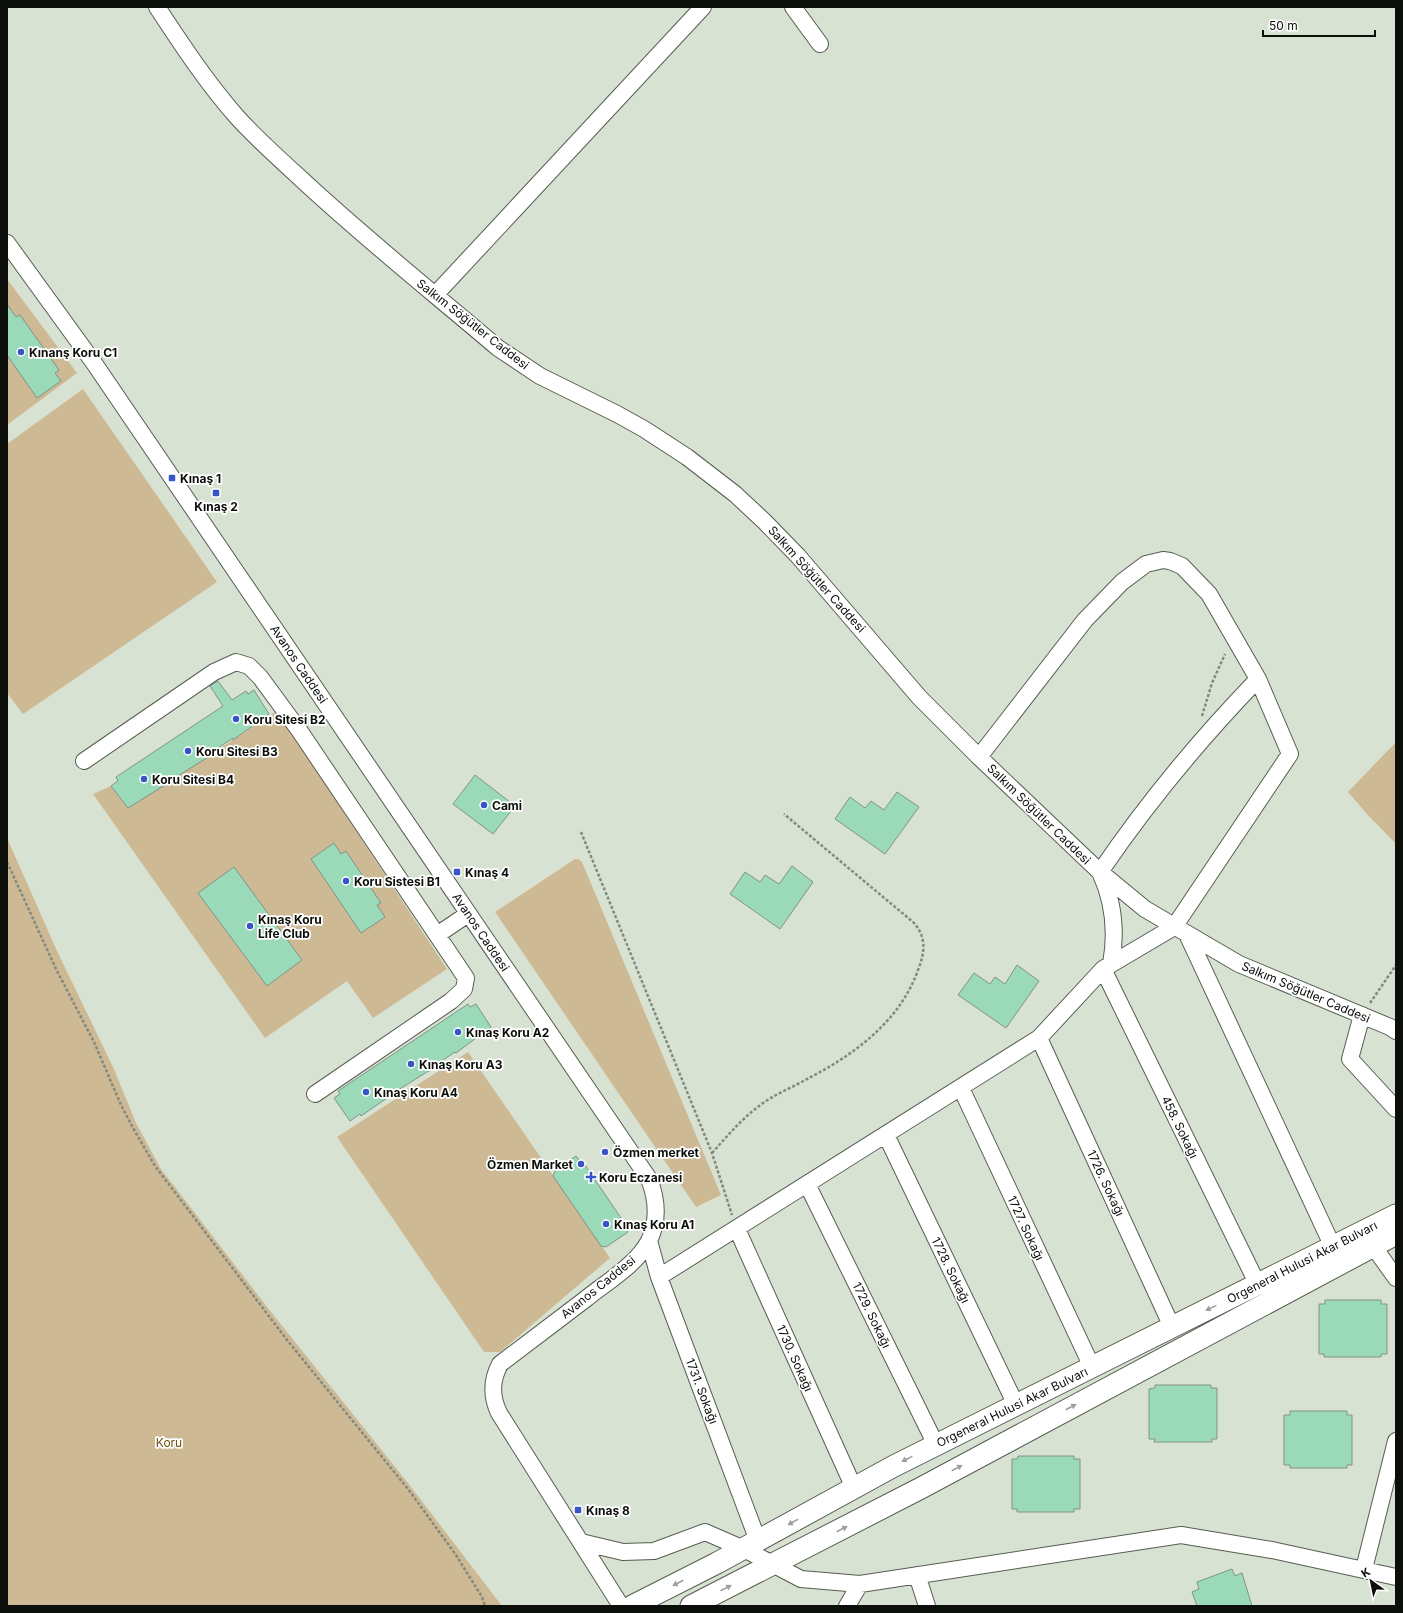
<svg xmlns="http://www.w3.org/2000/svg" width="1403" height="1613" viewBox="0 0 1403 1613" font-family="Inter,sans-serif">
<rect width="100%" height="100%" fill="#d8e2d2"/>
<!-- green -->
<path fill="#ceb995" d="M 7,279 L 77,373 L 7,425 Z
M 83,389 L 217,582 L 23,714 L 7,693 L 7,444 Z
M 277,711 L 447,969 L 373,1018 L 347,981 L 265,1038 L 93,794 L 111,786 L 128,808 Z
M 1396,742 L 1396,844 L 1367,814 L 1348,792 Z
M 7,838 L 57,951 L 113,1067 L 136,1123 L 161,1169 L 271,1312 L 408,1483 L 502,1606 L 7,1606 Z
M 575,859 L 578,859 L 582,862 L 721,1195 L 696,1207 L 495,912 Z
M 468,1052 L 610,1258 L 500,1352 L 484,1352 L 337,1137 Z"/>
<!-- building -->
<path fill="#9bdab8" stroke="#819289" d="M 7,304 L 16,317 L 20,315 L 59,370 L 55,373 L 61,381 L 37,398 L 7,355 Z
M 218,681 L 232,700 L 246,691 L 248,694 L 254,690 L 269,714 L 233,740 L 233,738 L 212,752 L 213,754 L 165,784 L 165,785 L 128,808 L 111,786 L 118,781 L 116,777 L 223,706 L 210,686 Z
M 475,775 L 515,806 L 493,834 L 453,804 Z
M 897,792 L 919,807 L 885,854 L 835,819 L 850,797 L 865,808 L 871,801 L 884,810 Z
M 334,843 L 341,854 L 346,851 L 381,903 L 377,905 L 385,917 L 361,933 L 311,859 Z
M 792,866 L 813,882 L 780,929 L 730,894 L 745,872 L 760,882 L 765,875 L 779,884 Z
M 234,867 L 302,960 L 267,986 L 198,893 Z
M 1017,965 L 1039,981 L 1006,1028 L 958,995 L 974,973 L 990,984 L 995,977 L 1005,984 Z
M 468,1004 L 470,1007 L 476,1004 L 491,1027 L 456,1053 L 455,1052 L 434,1066 L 435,1067 L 387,1097 L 387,1098 L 361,1116 L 360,1114 L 350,1121 L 334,1098 L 340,1094 L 338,1091 Z
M 576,1156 L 583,1166 L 585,1165 L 623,1221 L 621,1222 L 628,1232 L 606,1247 L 601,1246 L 553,1176 L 555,1171 Z
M 1325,1300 L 1381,1300 L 1381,1304 L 1387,1304 L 1387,1354 L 1381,1354 L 1381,1357 L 1324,1357 L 1324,1354 L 1319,1354 L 1319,1304 L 1325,1304 Z
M 1155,1385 L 1211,1385 L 1211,1388 L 1217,1388 L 1217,1439 L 1212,1439 L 1212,1442 L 1154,1442 L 1155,1439 L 1149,1439 L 1149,1389 L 1155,1388 Z
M 1290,1411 L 1347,1411 L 1347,1415 L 1352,1415 L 1352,1465 L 1347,1465 L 1347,1468 L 1290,1468 L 1290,1465 L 1284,1465 L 1284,1415 L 1290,1415 Z
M 1018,1456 L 1074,1456 L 1074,1459 L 1080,1459 L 1080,1509 L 1074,1509 L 1074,1512 L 1017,1512 L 1017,1509 L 1012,1509 L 1012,1459 L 1017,1459 Z
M 1232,1569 L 1235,1576 L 1242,1573 L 1252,1606 L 1197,1606 L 1192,1592 L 1199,1589 L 1197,1582 Z"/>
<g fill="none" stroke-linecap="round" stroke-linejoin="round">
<defs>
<path id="minor" d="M 157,7 C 182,45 207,83 237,117 C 256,138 277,157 298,176 C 362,236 431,291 498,348 L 540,376 L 617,414 L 644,429 L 687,457 L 735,494 L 765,522 L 798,556 L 919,697 L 979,757 L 1100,872 L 1145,909 L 1239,964 L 1390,1027 L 1396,1031
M 793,7 L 820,44
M 7,243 L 94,363 L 649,1179 C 657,1199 659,1220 649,1241 C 636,1265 608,1281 587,1298 C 558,1320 529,1342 500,1364 C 491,1381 491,1396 499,1413 L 621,1606
M 435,295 L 703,7
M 84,761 L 214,672 L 236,662 L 249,666 L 260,677 L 299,730 L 466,978 L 464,989 L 451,1001 L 315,1094
M 1187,934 L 1333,1247
M 437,935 L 468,914
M 1111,964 C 1117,931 1114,902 1100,872 C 1147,803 1200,739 1258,679
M 1103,969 L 1258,1285
M 1362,1015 L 1350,1059 L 1396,1109
M 1039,1038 L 1172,1327
M 961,1088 L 1092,1367
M 886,1135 L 1016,1405
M 807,1184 L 936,1445
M 737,1229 L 854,1488
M 649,1241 L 659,1277 L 758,1541
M 1373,1246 L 1396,1278
M 659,1277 L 1039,1038 L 1103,969 L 1174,927 L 1290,754 L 1258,679 L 1209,594 L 1182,566 L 1170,561 L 1163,560 L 1146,564 L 1122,582 L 1085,620 L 979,757
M 581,1542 L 623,1552 L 654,1551 L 705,1532 L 744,1549 L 801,1579 L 860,1584 L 1181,1535 L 1272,1550 L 1396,1577
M 1364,1569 L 1396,1441
M 917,1575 L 927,1606
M 847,1606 L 860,1584"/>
<path id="major" d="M 632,1606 L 717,1563 L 894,1466 L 1396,1215
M 691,1606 L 921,1488 L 1396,1234"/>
</defs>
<!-- minor casing -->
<use href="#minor" stroke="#555d50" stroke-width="18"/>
<!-- major casing -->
<use href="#major" stroke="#555d50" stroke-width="23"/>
<!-- path -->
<path stroke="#82897d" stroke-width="2.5" stroke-dasharray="3 2" stroke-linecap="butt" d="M 1202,716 L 1212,683 L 1225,654
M 581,832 L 712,1153 L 732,1215
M 7,862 L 56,969 L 94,1042 L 121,1105 L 133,1128 L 155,1166 L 287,1340 L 408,1489 L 456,1555 L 482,1597 L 485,1606
M 1370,1003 L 1396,965
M 712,1153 C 729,1134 745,1115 766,1101 C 780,1092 795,1086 809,1078 C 855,1054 900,1021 918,970 C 925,952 927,937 913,922 L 784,814"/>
<!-- minor -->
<use href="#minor" stroke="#fff" stroke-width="16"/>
<!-- major -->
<use href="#major" stroke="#fff" stroke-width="21"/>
</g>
<!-- one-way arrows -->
<defs><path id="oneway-solid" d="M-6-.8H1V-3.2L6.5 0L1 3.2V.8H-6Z"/></defs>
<g fill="#9d9f9d">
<use href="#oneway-solid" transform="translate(1211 1308) rotate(154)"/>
<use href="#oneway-solid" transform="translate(1071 1407) rotate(-28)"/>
<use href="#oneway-solid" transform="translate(907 1459) rotate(154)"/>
<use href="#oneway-solid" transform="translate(957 1468) rotate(-28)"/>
<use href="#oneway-solid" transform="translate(793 1522) rotate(151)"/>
<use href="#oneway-solid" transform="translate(842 1529) rotate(-27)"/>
<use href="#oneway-solid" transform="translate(678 1583) rotate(153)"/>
<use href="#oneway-solid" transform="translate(726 1588) rotate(-27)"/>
</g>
<!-- markers -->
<g fill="#3655c6" stroke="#fff" stroke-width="1.5">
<circle cx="21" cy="352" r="4"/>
<rect x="168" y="474" width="8" height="8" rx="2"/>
<rect x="212" y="489" width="8" height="8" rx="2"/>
<circle cx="236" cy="719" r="4"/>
<circle cx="188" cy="751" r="4"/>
<circle cx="144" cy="779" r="4"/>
<circle cx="484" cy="805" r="4"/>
<rect x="453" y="868" width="8" height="8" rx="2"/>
<circle cx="346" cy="881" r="4"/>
<circle cx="250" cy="926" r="4"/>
<circle cx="458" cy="1032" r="4"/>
<circle cx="411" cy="1064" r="4"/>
<circle cx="366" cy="1092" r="4"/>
<circle cx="605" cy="1152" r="4"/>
<circle cx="581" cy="1164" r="4"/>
<path d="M589 1171h4v4h4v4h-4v4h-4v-4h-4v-4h4z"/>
<circle cx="606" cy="1224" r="4"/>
<rect x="574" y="1506" width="8" height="8" rx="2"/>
</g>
<g text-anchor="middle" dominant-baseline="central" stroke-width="3.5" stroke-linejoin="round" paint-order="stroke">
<!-- street labels -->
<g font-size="12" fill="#0b0e09" stroke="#fff">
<text transform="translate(473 324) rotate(38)">Salkım Söğütler Caddesi</text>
<text transform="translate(817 579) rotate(48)">Salkım Söğütler Caddesi</text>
<text transform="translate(299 664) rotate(56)">Avanos Caddesi</text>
<text transform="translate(1039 814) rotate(44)">Salkım Söğütler Caddesi</text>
<text transform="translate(481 932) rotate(56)">Avanos Caddesi</text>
<text transform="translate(1306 992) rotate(23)">Salkım Söğütler Caddesi</text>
<text transform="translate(1180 1127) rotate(64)">458. Sokağı</text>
<text transform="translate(1106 1183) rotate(65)">1726. Sokağı</text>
<text transform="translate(1026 1228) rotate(65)">1727. Sokağı</text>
<text transform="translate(1302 1262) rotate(-27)">Orgeneral Hulusi Akar Bulvarı</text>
<text transform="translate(951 1270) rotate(64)">1728. Sokağı</text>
<text transform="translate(598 1287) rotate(-39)">Avanos Caddesi</text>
<text transform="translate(872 1315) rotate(64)">1729. Sokağı</text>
<text transform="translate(795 1358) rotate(66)">1730. Sokağı</text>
<text transform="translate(702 1391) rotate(69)">1731. Sokağı</text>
<text transform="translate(1012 1407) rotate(-26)">Orgeneral Hulusi Akar Bulvarı</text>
</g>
<!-- poi labels -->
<g font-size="12" font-weight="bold" fill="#0b0e09" stroke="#fff" text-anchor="start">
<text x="29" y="352">Kınanş Koru C1</text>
<text x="180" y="478">Kınaş 1</text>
<text x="216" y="506" text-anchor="middle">Kınaş 2</text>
<text x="244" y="719">Koru Sitesi B2</text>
<text x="196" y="751">Koru Sitesi B3</text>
<text x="152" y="779">Koru Sitesi B4</text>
<text x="492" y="805">Cami</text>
<text x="465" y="872">Kınaş 4</text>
<text x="354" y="881">Koru Sistesi B1</text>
<text x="258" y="919">Kınaş Koru<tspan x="258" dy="14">Life Club</tspan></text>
<text x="466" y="1032">Kınaş Koru A2</text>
<text x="419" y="1064">Kınaş Koru A3</text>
<text x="374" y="1092">Kınaş Koru A4</text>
<text x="613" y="1152">Özmen merket</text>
<text x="573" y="1164" text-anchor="end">Özmen Market</text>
<text x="599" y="1177">Koru Eczanesi</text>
<text x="614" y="1224">Kınaş Koru A1</text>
<text x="586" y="1510">Kınaş 8</text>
</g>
<!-- park labels -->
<g font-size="12" fill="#6f4f0c" stroke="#fff">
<text x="169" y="1442">Koru</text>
</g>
</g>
<!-- border -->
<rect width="1403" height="1613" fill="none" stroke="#0b0e09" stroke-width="16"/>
<!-- north arrow -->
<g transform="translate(1371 1581) rotate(327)" stroke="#ffffff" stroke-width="3" paint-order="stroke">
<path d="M0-3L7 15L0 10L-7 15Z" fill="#0b0e09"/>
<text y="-6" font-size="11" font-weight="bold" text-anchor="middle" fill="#0b0e09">K</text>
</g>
<!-- scale -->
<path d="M1263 30v6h112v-6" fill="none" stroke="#0b0e09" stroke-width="2"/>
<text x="1269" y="30" font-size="12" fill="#0b0e09" stroke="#ffffff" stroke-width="3" paint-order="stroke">50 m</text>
</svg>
